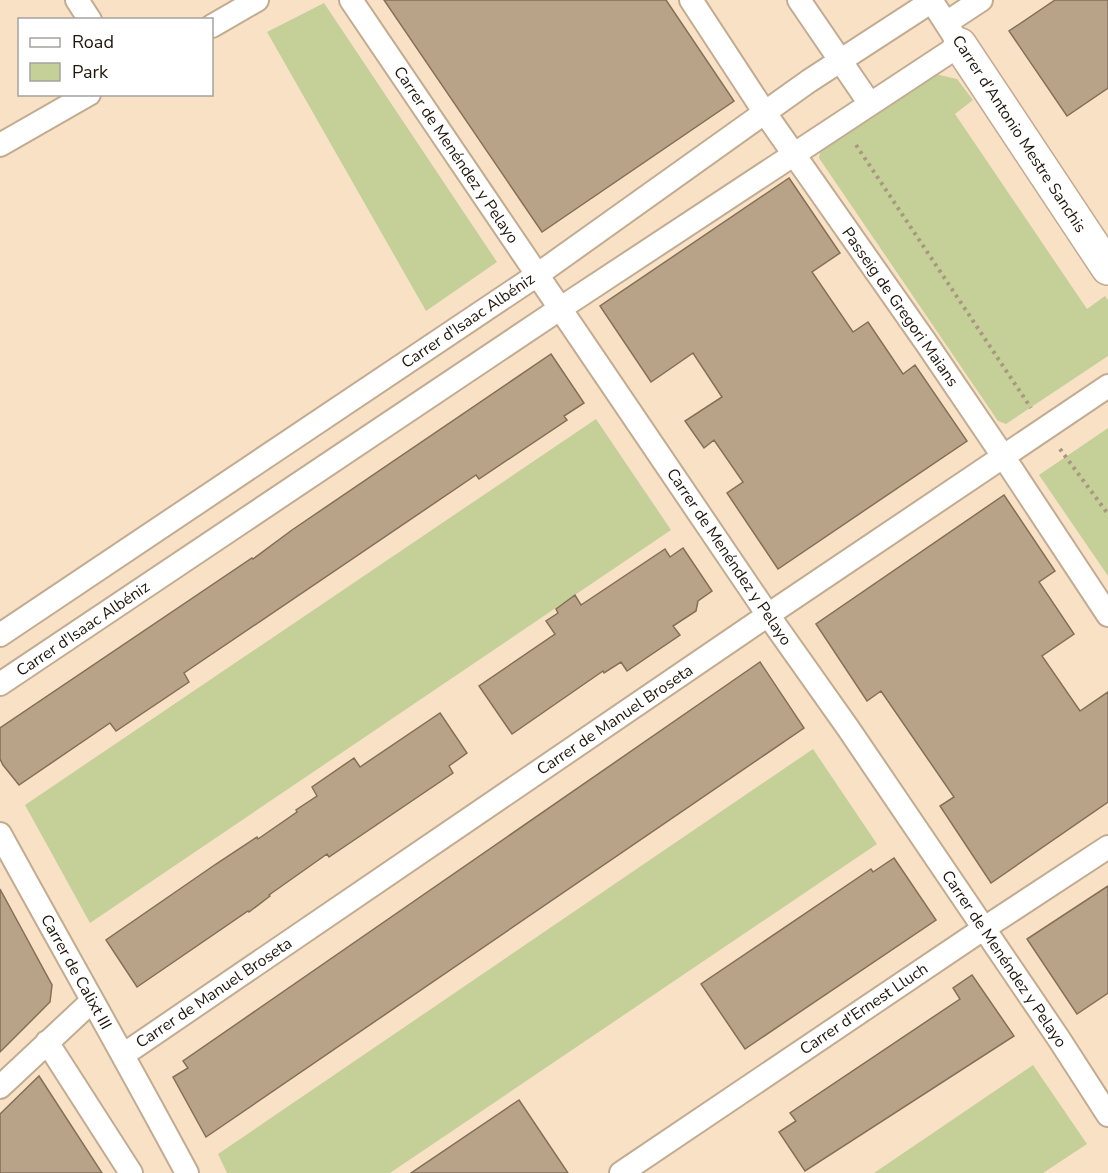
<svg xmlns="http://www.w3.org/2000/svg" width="1108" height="1173" viewBox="0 0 1108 1173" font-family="'Nunito Sans',sans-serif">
<rect width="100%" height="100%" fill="#f9e1c6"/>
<!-- green -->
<path fill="#c4d098" d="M 324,3 L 497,262 L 426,311 L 267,32 Z
M 931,73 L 957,79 L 973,100 L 955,114 L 1087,309 L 1105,296 L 1108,300 L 1108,356 L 1006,424 L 998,421 L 819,158 L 821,148 Z
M 596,419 L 671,530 L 90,923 L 25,805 Z
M 1108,428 L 1108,576 L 1039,475 Z
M 813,749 L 877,844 L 390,1173 L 227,1173 L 218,1154 Z
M 1033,1065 L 1087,1144 L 1043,1173 L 874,1173 Z"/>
<!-- building -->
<path fill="#b9a388" stroke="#846f57" stroke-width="1.5" d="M 384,0 L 666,0 L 734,101 L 542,232 Z
M 1055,0 L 1108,0 L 1108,88 L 1067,116 L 1009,31 Z
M 789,178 L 840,253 L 812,272 L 853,332 L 868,322 L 903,374 L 915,365 L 967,441 L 778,569 L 727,493 L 743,482 L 714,440 L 704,448 L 685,421 L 722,397 L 693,353 L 651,382 L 600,306 Z
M 551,354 L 584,403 L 564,416 L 567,420 L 479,479 L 476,475 L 184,673 L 189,682 L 116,731 L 110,723 L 19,785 L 3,765 L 0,759 L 0,728 L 252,558 L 253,559 L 292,530 Z
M 1004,495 L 1055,571 L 1039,582 L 1074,634 L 1042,656 L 1080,711 L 1108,692 L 1108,802 L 991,883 L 940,806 L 954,797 L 881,691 L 867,701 L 816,624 Z
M 683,548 L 712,591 L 698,601 L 696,611 L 673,626 L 680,635 L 627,671 L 621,662 L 604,673 L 603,671 L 512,734 L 479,686 L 555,634 L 546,621 L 558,613 L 556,609 L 575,595 L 581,605 L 665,549 L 670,557 Z
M 760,662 L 804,728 L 206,1137 L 173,1077 L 188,1068 L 183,1061 Z
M 440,713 L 467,753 L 449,766 L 453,773 L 329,857 L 327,854 L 269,895 L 270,896 L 249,912 L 248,911 L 137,987 L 106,940 L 216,864 L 257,837 L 258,839 L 297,812 L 296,810 L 317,796 L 312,787 L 354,758 L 360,767 Z
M 894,858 L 936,920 L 745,1049 L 701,984 L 871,869 L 873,872 Z
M 1108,886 L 1108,993 L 1077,1014 L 1027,939 Z
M 0,889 L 52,985 L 50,1002 L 0,1052 Z
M 972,975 L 1014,1036 L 805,1171 L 779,1132 L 796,1121 L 790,1113 L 960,999 L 953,988 Z
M 39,1076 L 102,1173 L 0,1173 L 0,1114 Z
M 519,1100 L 568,1173 L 411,1173 Z"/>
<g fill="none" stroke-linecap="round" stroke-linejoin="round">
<defs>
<path id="street" d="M 77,0 L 90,20
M 351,0 L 768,615 L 848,728 L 1059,1039 L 1108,1115
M 691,0 L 765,113 L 927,344 L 1003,456 L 1108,615
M 799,0 L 870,104
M 946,23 L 981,0
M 212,26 L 257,0
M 0,145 L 89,94
M 0,635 L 537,275 L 809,81 L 932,1
M 0,684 L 561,308 L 960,45 L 931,0
M 0,834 C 62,947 126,1059 187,1173
M 47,1042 L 131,1173
M 123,1055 L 768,615 L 1108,386
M 0,1087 L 92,1001
M 621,1173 L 983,929 L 1108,847"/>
<path id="secondary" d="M 960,45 L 1108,268"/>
</defs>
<!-- street casing -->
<use href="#street" stroke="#c2ac91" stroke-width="26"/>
<!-- secondary casing -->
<use href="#secondary" stroke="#c2ac91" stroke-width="36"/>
<!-- path -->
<path stroke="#aa9782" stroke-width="4" stroke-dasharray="3 4.5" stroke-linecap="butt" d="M 856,145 L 1031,408
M 1060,449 L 1108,514"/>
<!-- street -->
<use href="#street" stroke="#fff" stroke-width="22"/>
<!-- secondary -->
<use href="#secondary" stroke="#fff" stroke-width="33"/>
</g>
<g text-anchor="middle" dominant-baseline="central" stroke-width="4.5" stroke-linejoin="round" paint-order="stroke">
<!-- street labels -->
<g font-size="16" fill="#1f160c" stroke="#fff">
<text transform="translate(1019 134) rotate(57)">Carrer d'Antonio Mestre Sanchis</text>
<text transform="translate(456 155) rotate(56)">Carrer de Menéndez y Pelayo</text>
<text transform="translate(900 307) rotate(55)">Passeig de Gregori Maians</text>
<text transform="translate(468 321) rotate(-34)">Carrer d'Isaac Albéniz</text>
<text transform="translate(729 557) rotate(56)">Carrer de Menéndez y Pelayo</text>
<text transform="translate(83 629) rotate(-34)">Carrer d'Isaac Albéniz</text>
<text transform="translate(615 720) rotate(-34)">Carrer de Manuel Broseta</text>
<text transform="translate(1004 959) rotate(56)">Carrer de Menéndez y Pelayo</text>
<text transform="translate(76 972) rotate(61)">Carrer de Calixt III</text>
<text transform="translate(214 993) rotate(-34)">Carrer de Manuel Broseta</text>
<text transform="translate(864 1009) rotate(-34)">Carrer d'Ernest Lluch</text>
</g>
</g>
<!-- legend -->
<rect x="18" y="18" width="195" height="78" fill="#ffffff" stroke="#a5a29e" stroke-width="1.5"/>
<rect x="30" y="38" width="30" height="9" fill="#ffffff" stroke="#a5a29e" stroke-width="1.5"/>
<text x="72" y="48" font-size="18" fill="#1f160c">Road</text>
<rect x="30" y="63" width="30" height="18" fill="#c4d098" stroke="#a5a29e" stroke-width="1.5"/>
<text x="72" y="78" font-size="18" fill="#1f160c">Park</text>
</svg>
